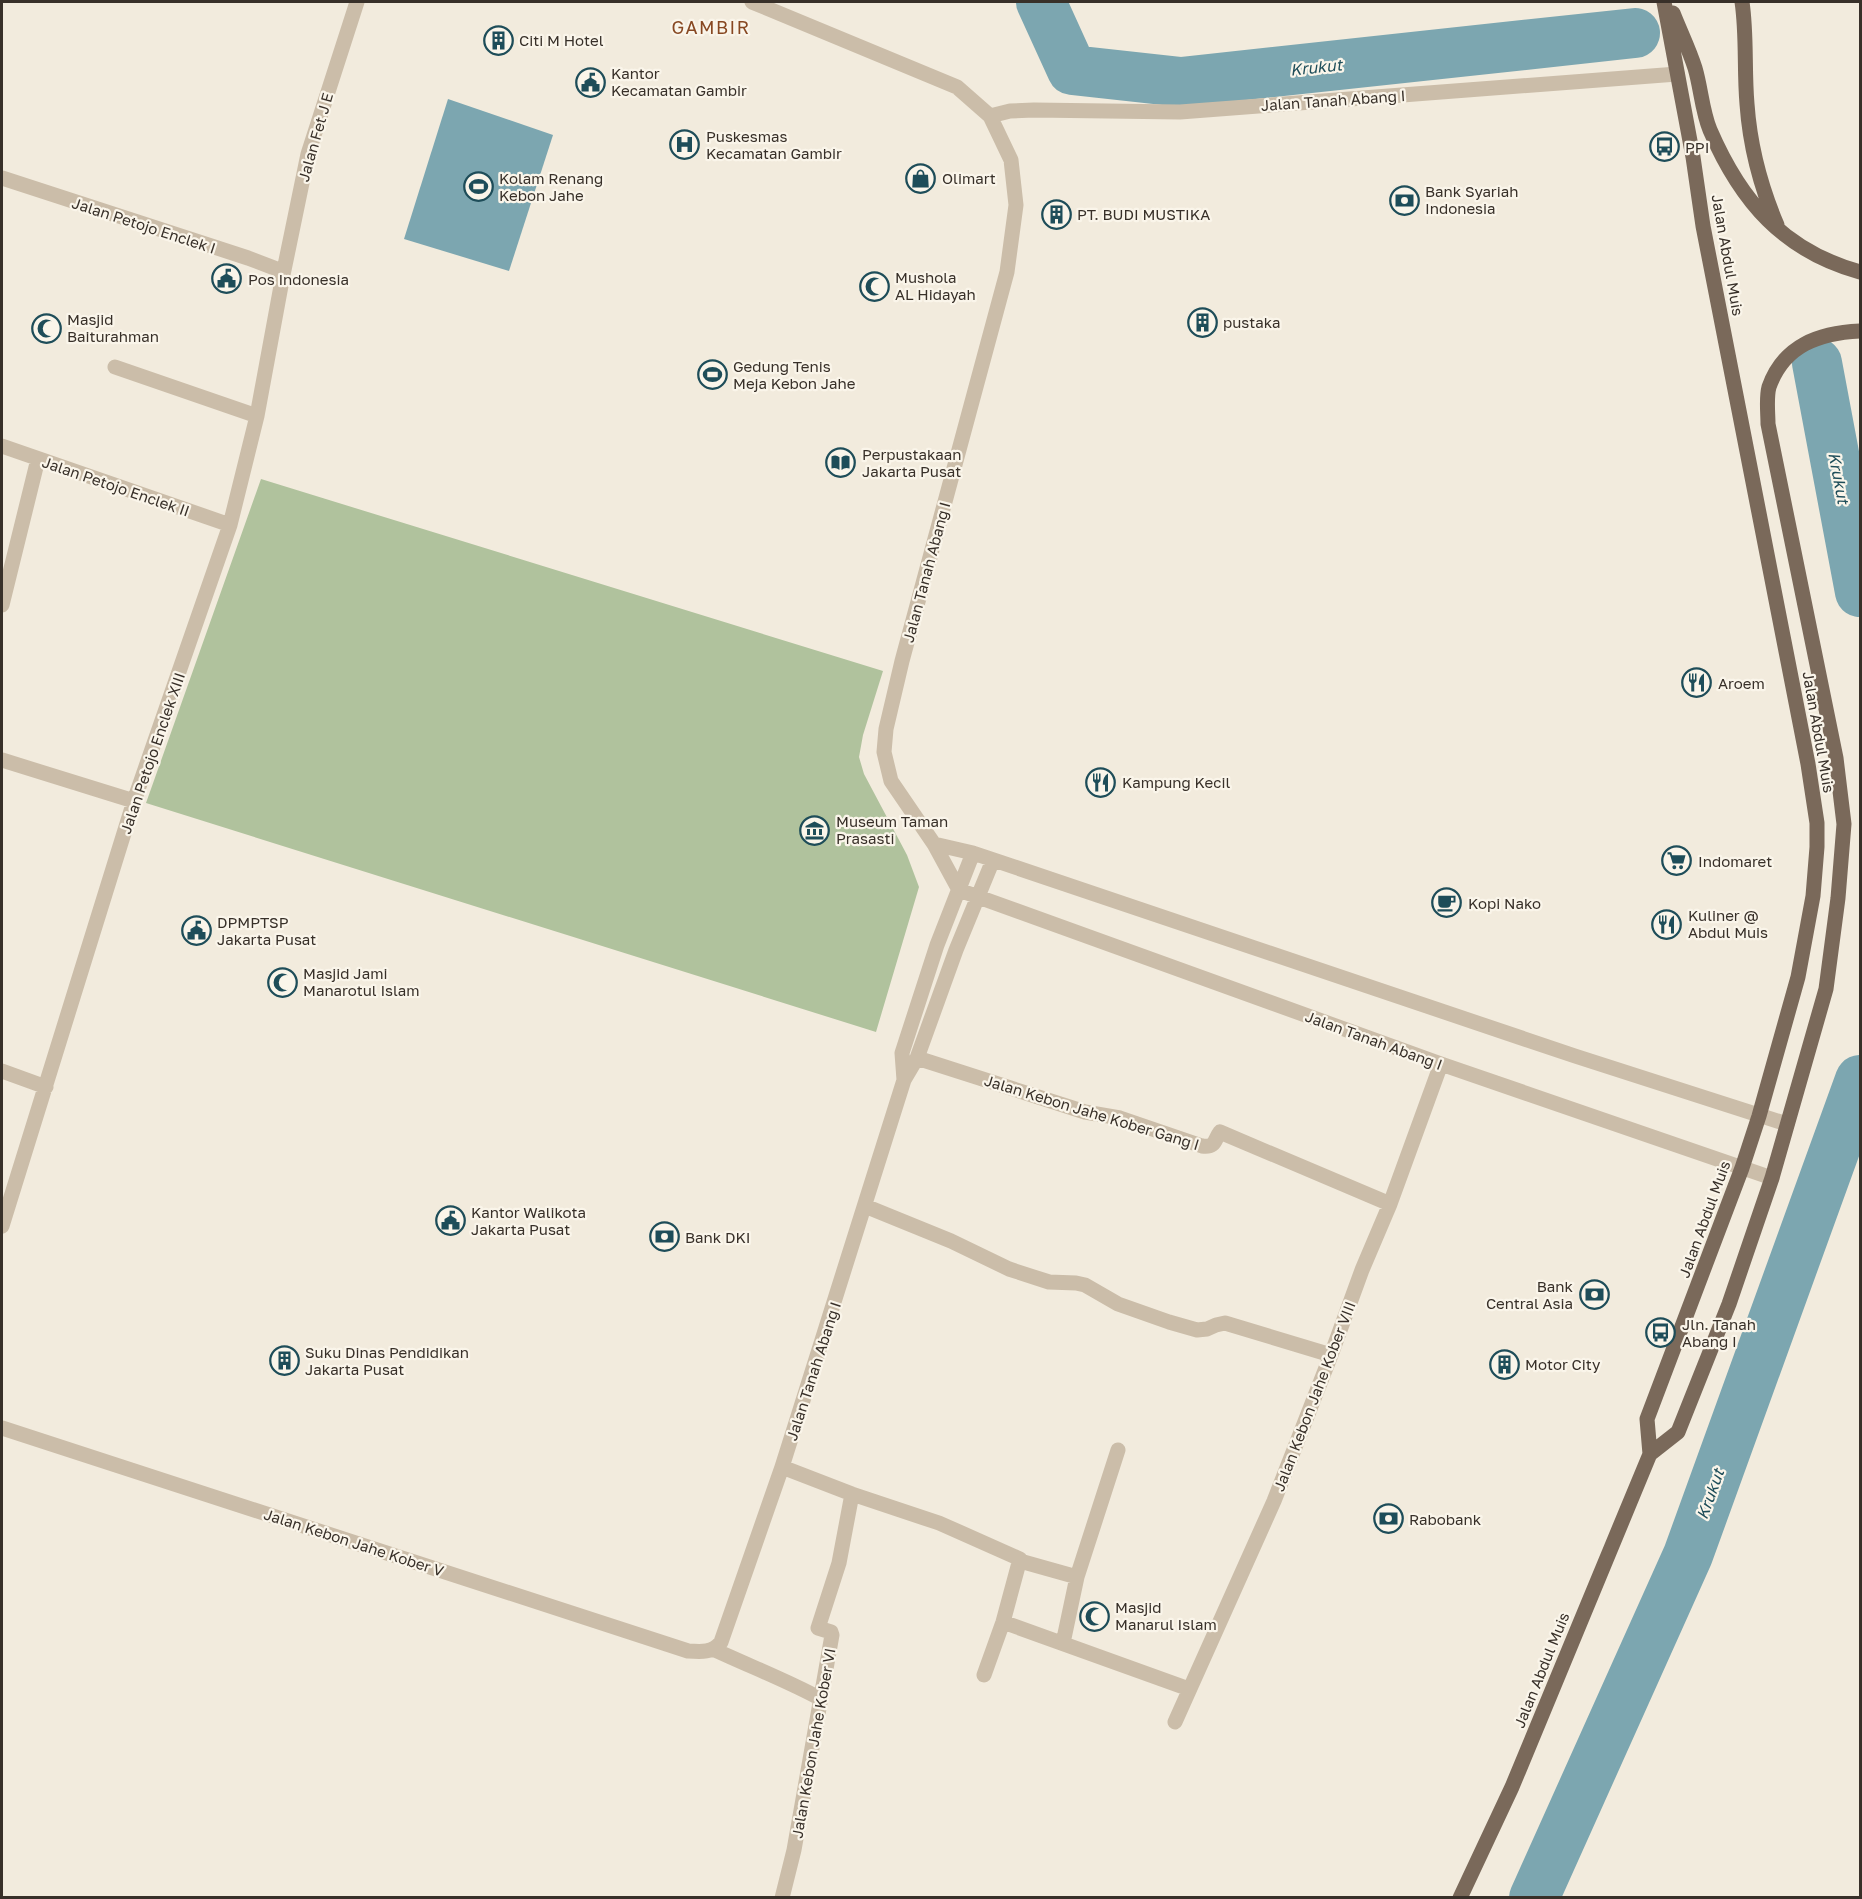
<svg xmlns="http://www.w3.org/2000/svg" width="1862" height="1899" viewBox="0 0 1862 1899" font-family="'Golos Text',sans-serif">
<rect width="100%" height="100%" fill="#f2ebdd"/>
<!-- green -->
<path fill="#b0c29d" d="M 261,479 L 883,671 L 863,735 L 859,757 L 864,774 L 907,855 L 919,887 L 876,1032 L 146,803 Z"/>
<!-- water -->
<path fill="#7ca6b0" d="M 448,99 L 553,135 L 509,271 L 404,239 Z"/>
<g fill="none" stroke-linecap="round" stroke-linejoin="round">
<!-- river -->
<path stroke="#7ca6b0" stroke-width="50" d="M 1041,2 L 1072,70 L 1181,82 L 1635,33
M 1817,363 L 1860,592
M 1534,1898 L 1688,1555 L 1860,1080"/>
<!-- minor -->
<path stroke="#cbbda9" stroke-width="15" d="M 752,2 L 957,87 L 990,116 L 1011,160 L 1016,205 L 1007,272 L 902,661 L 886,729 L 884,752 L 891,781 L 934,844 L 959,890 L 1441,1064 L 1772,1178
M 990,116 L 1010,111 L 1034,110 L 1180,112 L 1677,74
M 2,178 L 248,258 L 282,271 L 283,275
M 115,367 L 257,416
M 2,446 L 230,525
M 2,605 L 38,459
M 2,760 L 134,801
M 934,844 L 973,853 L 1575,1056 L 1787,1124
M 917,1058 L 1085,1112 L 1120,1118 L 1202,1146 C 1216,1148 1214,1140 1220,1132 L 1390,1204
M 2,1071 L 46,1087
M 904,1080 L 902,1053 L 937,945 L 973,853
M 865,1206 L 951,1241 L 1009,1269 L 1049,1282 L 1076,1283 L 1085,1285 L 1118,1304 L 1169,1322 L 1197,1330 L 1207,1329 L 1216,1325 L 1225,1323 L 1331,1355
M 2,1226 L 134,801 L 230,525 L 257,416 L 283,275 L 308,154 L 357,2
M 2,1428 L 688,1651 C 701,1652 713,1653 721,1642 L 782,1467 L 904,1080 L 917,1058 L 956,950 L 993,860
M 782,1467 L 852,1494 L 939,1523 L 1020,1559 L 1003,1622 L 984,1675
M 1020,1561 L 1077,1577 L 1118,1450
M 1003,1622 L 1189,1689
M 1063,1643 L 1077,1577
M 713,1649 C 749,1666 786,1680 821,1699
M 1175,1722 L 1274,1501 L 1331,1355 L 1362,1270 L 1390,1204 L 1441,1064
M 782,1898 L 794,1850 L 832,1635 L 831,1632 L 818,1628 L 839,1563 L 852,1494"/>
<!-- major -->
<path stroke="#7a695a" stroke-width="15" d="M 1742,2 C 1747,35 1744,70 1747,104 C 1750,147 1760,185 1777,225
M 1673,13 C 1680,31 1689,49 1695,68 C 1701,88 1702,111 1710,130 C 1741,202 1784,251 1860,272
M 1650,1454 L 1678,1432 L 1729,1304 L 1772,1178 L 1826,989 L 1838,898 L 1844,824 L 1836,758 L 1768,424 C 1768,413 1766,398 1769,387 C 1784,345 1819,333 1860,331
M 1460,1898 L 1512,1787 L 1650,1454 L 1647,1419 L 1742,1168 L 1759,1116 L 1798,977 L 1813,896 L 1817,847 L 1817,823 L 1808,764 L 1703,226 L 1693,157 L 1664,2"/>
</g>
<!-- icons -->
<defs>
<symbol id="building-ring" viewBox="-11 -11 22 22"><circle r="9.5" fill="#faf5ea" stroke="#1e4d59" stroke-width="1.5"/><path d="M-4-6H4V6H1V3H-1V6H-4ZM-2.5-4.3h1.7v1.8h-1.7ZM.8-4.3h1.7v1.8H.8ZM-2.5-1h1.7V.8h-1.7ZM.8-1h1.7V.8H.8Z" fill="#1e4d59"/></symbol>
<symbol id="civic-ring" viewBox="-11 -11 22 22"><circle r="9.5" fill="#faf5ea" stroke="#1e4d59" stroke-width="1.5"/><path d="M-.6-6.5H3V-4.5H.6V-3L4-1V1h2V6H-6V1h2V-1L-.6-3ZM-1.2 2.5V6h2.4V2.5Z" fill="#1e4d59"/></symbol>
<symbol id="hospital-ring" viewBox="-11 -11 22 22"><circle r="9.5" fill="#faf5ea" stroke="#1e4d59" stroke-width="1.5"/><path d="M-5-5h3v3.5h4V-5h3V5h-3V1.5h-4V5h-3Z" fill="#1e4d59"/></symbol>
<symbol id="bus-ring" viewBox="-11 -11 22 22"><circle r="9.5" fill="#faf5ea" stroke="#1e4d59" stroke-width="1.5"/><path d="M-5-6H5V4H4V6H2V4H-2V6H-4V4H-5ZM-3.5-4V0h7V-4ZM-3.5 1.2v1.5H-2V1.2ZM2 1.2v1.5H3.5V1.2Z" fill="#1e4d59"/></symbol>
<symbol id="shop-ring" viewBox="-11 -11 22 22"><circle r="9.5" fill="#faf5ea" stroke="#1e4d59" stroke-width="1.5"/><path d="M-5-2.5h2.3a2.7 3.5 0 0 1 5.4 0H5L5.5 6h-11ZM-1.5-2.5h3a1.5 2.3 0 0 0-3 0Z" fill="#1e4d59"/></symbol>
<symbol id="stadium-ring" viewBox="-11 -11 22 22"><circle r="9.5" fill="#faf5ea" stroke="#1e4d59" stroke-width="1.5"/><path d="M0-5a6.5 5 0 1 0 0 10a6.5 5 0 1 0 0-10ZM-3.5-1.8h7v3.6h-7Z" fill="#1e4d59"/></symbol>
<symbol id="bank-ring" viewBox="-11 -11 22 22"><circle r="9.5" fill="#faf5ea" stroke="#1e4d59" stroke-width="1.5"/><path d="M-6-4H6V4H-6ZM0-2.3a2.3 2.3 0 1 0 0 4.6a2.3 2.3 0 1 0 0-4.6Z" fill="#1e4d59"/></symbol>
<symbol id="mosque-ring" viewBox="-11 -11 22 22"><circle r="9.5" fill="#faf5ea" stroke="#1e4d59" stroke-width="1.5"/><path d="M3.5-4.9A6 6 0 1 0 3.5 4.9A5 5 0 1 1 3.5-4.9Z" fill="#1e4d59"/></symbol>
<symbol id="library-ring" viewBox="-11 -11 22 22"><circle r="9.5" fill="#faf5ea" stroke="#1e4d59" stroke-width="1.5"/><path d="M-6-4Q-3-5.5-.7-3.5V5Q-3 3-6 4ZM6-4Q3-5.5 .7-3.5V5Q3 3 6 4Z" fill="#1e4d59"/></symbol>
<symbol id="restaurant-ring" viewBox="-11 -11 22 22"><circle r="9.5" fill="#faf5ea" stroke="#1e4d59" stroke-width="1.5"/><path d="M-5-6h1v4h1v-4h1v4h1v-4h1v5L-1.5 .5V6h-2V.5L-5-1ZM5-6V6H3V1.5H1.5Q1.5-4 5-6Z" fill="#1e4d59"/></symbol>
<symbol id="museum-ring" viewBox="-11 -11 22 22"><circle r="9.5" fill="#faf5ea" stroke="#1e4d59" stroke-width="1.5"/><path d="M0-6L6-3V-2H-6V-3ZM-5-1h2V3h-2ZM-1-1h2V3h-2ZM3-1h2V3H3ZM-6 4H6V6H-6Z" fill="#1e4d59"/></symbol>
<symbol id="supermarket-ring" viewBox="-11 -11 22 22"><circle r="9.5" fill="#faf5ea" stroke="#1e4d59" stroke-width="1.5"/><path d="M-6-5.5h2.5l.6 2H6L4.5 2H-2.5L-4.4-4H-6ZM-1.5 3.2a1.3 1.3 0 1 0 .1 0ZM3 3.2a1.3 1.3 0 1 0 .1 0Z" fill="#1e4d59"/></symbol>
<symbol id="cafe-ring" viewBox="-11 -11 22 22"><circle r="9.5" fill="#faf5ea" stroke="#1e4d59" stroke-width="1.5"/><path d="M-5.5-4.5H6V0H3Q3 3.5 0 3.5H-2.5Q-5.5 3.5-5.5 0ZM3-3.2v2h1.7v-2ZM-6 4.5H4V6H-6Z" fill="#1e4d59"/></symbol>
</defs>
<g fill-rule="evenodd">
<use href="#building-ring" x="482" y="24" width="33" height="33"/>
<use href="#civic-ring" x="574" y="66" width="33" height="33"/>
<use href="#hospital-ring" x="668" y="128" width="33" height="33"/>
<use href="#bus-ring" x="1648" y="130" width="33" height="33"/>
<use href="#shop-ring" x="904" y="162" width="33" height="33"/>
<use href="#stadium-ring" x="462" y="170" width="33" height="33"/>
<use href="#bank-ring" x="1388" y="184" width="33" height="33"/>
<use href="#building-ring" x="1040" y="198" width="33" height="33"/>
<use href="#civic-ring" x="210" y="262" width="33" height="33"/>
<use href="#mosque-ring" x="858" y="270" width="33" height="33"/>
<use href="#building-ring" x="1186" y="306" width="33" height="33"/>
<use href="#mosque-ring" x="30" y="312" width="33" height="33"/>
<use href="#stadium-ring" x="696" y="358" width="33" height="33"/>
<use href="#library-ring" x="824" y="446" width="33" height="33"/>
<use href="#restaurant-ring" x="1680" y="666" width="33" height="33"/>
<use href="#restaurant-ring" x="1084" y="766" width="33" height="33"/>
<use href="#museum-ring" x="798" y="814" width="33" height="33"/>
<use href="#supermarket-ring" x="1660" y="844" width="33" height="33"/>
<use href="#cafe-ring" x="1430" y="886" width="33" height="33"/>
<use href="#restaurant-ring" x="1650" y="908" width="33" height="33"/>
<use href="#civic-ring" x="180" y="914" width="33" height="33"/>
<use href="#mosque-ring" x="266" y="966" width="33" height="33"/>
<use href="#civic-ring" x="434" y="1204" width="33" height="33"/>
<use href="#bank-ring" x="648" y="1220" width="33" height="33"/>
<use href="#bank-ring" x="1578" y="1278" width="33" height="33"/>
<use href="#bus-ring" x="1644" y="1316" width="33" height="33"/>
<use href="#building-ring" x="268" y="1344" width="33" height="33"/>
<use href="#building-ring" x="1488" y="1348" width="33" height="33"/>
<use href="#bank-ring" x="1372" y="1502" width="33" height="33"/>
<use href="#mosque-ring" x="1078" y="1600" width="33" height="33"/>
</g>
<g text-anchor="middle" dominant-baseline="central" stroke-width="4.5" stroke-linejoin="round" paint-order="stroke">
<!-- poi labels -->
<g font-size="15" fill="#383029" stroke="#faf5ea" text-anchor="start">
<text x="519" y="40">Citi M Hotel</text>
<text x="611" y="73">Kantor<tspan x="611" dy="17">Kecamatan Gambir</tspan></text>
<text x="706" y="136">Puskesmas<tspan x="706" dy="17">Kecamatan Gambir</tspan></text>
<text x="1685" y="147">PPI</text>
<text x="499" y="178">Kolam Renang<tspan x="499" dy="17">Kebon Jahe</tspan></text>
<text x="942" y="178">Olimart</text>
<text x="1425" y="191">Bank Syariah<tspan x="1425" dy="17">Indonesia</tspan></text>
<text x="1077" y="214">PT. BUDI MUSTIKA</text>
<text x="895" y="277">Mushola<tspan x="895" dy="17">AL Hidayah</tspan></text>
<text x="248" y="279">Pos Indonesia</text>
<text x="67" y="319">Masjid<tspan x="67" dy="17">Baiturahman</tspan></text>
<text x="1223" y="322">pustaka</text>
<text x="733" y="366">Gedung Tenis<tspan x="733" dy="17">Meja Kebon Jahe</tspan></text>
<text x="862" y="454">Perpustakaan<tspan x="862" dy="17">Jakarta Pusat</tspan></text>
<text x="1718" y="683">Aroem</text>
<text x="1122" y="782">Kampung Kecil</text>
<text x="836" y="821">Museum Taman<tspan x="836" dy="17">Prasasti</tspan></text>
<text x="1698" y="861">Indomaret</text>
<text x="1468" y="903">Kopi Nako</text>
<text x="1688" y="915">Kuliner @<tspan x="1688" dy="17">Abdul Muis</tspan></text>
<text x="217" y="922">DPMPTSP<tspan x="217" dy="17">Jakarta Pusat</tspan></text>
<text x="303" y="973">Masjid Jami<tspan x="303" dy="17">Manarotul Islam</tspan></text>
<text x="471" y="1212">Kantor Walikota<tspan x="471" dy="17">Jakarta Pusat</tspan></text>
<text x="685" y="1237">Bank DKI</text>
<text x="1573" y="1286" text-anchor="end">Bank<tspan x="1573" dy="17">Central Asia</tspan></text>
<text x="1682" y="1324">Jln. Tanah<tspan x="1682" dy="17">Abang I</tspan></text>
<text x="305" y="1352">Suku Dinas Pendidikan<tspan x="305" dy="17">Jakarta Pusat</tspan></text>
<text x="1525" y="1364">Motor City</text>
<text x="1409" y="1519">Rabobank</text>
<text x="1115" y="1607">Masjid<tspan x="1115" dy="17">Manarul Islam</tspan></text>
</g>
<!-- street labels -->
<g font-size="15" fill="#383029" stroke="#faf5ea">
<text transform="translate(1333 100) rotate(-4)">Jalan Tanah Abang I</text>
<text transform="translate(315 137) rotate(-74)">Jalan Fet J E</text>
<text transform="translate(144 225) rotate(18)">Jalan Petojo Enclek I</text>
<text transform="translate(1728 255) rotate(80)">Jalan Abdul Muis</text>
<text transform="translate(116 486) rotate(19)">Jalan Petojo Enclek II</text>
<text transform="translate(926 572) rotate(-75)">Jalan Tanah Abang I</text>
<text transform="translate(1819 732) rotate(80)">Jalan Abdul Muis</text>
<text transform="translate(152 753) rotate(-71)">Jalan Petojo Enclek XIII</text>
<text transform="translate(1374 1040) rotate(20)">Jalan Tanah Abang I</text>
<text transform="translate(1092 1112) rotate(17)">Jalan Kebon Jahe Kober Gang I</text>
<text transform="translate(1704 1219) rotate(-70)">Jalan Abdul Muis</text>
<text transform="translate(813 1371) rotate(-72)">Jalan Tanah Abang I</text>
<text transform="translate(1314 1396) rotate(-69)">Jalan Kebon Jahe Kober VIII</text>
<text transform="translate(354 1542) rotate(18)">Jalan Kebon Jahe Kober V</text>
<text transform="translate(1541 1670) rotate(-68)">Jalan Abdul Muis</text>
<text transform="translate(813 1743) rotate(-80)">Jalan Kebon Jahe Kober VI</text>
</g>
<!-- water labels -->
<g font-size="16" font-style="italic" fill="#1e4d59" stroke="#faf5ea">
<text transform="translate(1316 67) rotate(-6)">Krukut</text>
<text transform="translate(1839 478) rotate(79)">Krukut</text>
<text transform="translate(1710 1494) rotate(-70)">Krukut</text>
</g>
<!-- quarter labels -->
<g font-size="18" letter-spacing="1.5" fill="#874822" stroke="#faf5ea">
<text x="711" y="27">GAMBIR</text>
</g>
</g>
<!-- border -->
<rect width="1862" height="1899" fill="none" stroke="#383029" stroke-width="6"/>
</svg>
